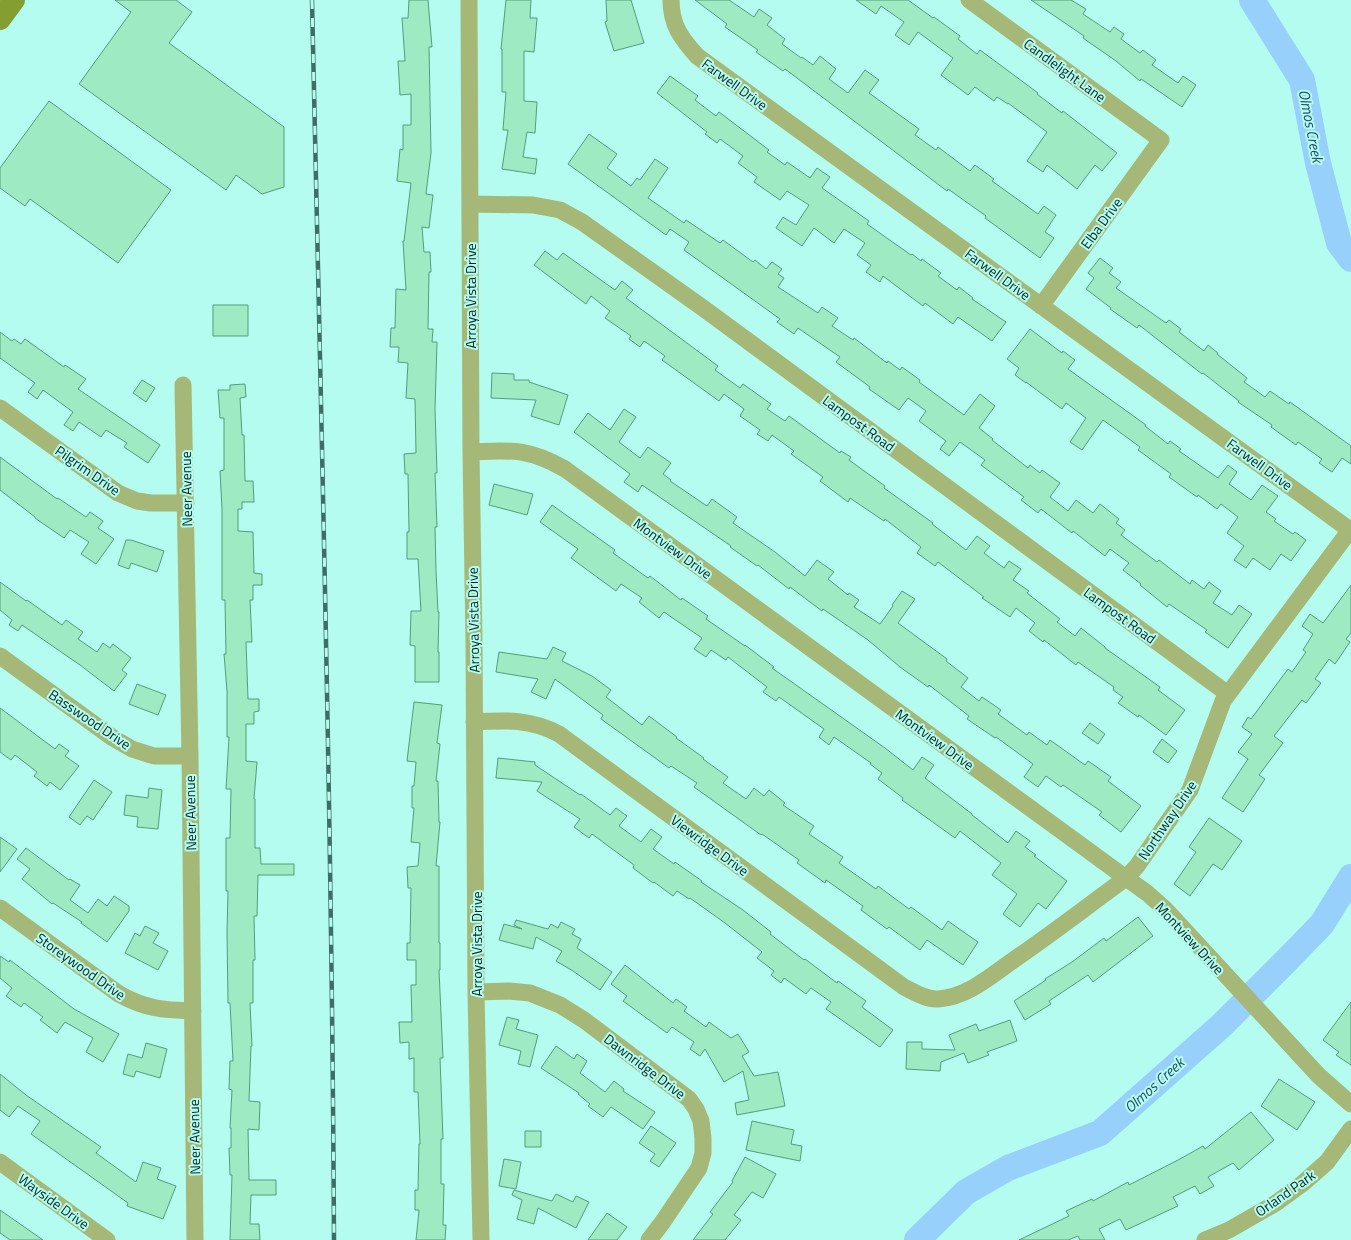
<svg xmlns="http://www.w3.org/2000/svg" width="1351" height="1240" viewBox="0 0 1351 1240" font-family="'Titillium Web',sans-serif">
<rect width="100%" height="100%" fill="#b3fcef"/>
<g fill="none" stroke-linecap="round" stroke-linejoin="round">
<!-- river -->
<path stroke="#98d0fc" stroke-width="26" d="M 1252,0 L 1302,80 L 1318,163 L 1339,243 L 1351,259
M 917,1240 L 966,1192 L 1008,1168 L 1100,1133 L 1222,1025 L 1287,960 L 1322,924 L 1351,877"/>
</g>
<!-- building -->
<path fill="#9deac3" stroke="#539e7b" d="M 115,0 L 176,0 L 192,12 L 169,43 L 284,127 L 284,187 L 262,194 L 236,175 L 226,190 L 79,84 L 131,12 Z
M 409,0 L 428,0 L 432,47 L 429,47 L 431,153 L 426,194 L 433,195 L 429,228 L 422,227 L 424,252 L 430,252 L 431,272 L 429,272 L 428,329 L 433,329 L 432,342 L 437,342 L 435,409 L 437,473 L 435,473 L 437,527 L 435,527 L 436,571 L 438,612 L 439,612 L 438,652 L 439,652 L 439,682 L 415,682 L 415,646 L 410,645 L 411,611 L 421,611 L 418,559 L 407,559 L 407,532 L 409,532 L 408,474 L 405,474 L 404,454 L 416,453 L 415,399 L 406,398 L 408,363 L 398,362 L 399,347 L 390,347 L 391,328 L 395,328 L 396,289 L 406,290 L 403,241 L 404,241 L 411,183 L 397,181 L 400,149 L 403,150 L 403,125 L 411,125 L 411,94 L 400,95 L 398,61 L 405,61 L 402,18 L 408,18 Z
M 506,0 L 531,0 L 530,18 L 537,18 L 534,52 L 524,51 L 524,101 L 537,102 L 535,133 L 527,132 L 523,157 L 537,159 L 535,174 L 502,169 L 508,130 L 503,130 L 506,92 L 502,92 L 502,49 L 501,49 Z
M 606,0 L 631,0 L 644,43 L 614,51 L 605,22 L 607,21 Z
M 695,0 L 729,0 L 754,17 L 759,9 L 772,18 L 767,25 L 785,39 L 782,44 L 801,58 L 802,57 L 813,65 L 820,56 L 836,69 L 829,79 L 848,93 L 865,70 L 879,80 L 869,93 L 919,129 L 915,135 L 936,150 L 938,147 L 970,171 L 975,165 L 994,179 L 992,181 L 1038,214 L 1044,206 L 1056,215 L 1045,232 L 1054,238 L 1040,258 L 985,218 L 986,216 L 948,189 L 947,191 L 785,69 L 783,71 L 756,52 L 758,50 L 725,27 L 727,24 Z
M 856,0 L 908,0 L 933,18 L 934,17 L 960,36 L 958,39 L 977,54 L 980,50 L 1038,93 L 1037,94 L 1062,113 L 1063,111 L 1117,153 L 1102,171 L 1095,165 L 1077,189 L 1047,165 L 1043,172 L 1027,161 L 1047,132 L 1008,103 L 1008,104 L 997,97 L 994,101 L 975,87 L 968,95 L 941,75 L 953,58 L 918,32 L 909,45 L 895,35 L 904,22 L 881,6 L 876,14 Z
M 1031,0 L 1071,0 L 1086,9 L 1083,14 L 1110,32 L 1114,27 L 1124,34 L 1121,39 L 1140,53 L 1143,50 L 1156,60 L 1152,65 L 1178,83 L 1183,76 L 1196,85 L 1182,107 L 1141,79 L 1140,81 L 1116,61 L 1083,38 L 1084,36 Z
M 670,76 L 698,96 L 695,100 L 716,116 L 719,112 L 769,150 L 767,152 L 785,165 L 787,162 L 810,178 L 817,168 L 830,177 L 822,188 L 869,221 L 867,224 L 911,255 L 912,254 L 921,261 L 922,259 L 941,273 L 938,276 L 957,290 L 959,287 L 973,298 L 972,299 L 1006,322 L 992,341 L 958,317 L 953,324 L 925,303 L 923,306 L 883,276 L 880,282 L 866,272 L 871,265 L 857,255 L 865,243 L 844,229 L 834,243 L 814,228 L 802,246 L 776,228 L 783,217 L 796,225 L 809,205 L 787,191 L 780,200 L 754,182 L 757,177 L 738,163 L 743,156 L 720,139 L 717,143 L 705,134 L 707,132 L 657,93 Z
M 49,101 L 171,190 L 118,263 L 30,199 L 25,206 L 0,188 L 0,168 Z
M 589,134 L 617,154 L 607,168 L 631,186 L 637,178 L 640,180 L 655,159 L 668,168 L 648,198 L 684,223 L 686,220 L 720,243 L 723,240 L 753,262 L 755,260 L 766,269 L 772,262 L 782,269 L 778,274 L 784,278 L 778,287 L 818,313 L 822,307 L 838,318 L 832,326 L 853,340 L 854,338 L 887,363 L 888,361 L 900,370 L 902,367 L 920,380 L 919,382 L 964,415 L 980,394 L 995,406 L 979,428 L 993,439 L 992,440 L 1028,468 L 1030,465 L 1040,473 L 1042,470 L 1060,483 L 1050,497 L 1068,511 L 1076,500 L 1093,513 L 1100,504 L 1119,519 L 1116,523 L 1125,530 L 1121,535 L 1157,562 L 1159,560 L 1190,584 L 1192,580 L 1204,589 L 1209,582 L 1221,591 L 1213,603 L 1232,615 L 1239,605 L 1252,614 L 1228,648 L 1205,632 L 1207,630 L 1169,604 L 1167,607 L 1140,585 L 1141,584 L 1123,570 L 1129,563 L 1110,549 L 1105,556 L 1073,531 L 1072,533 L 1041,509 L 1038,513 L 1021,500 L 1024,497 L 981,465 L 985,460 L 960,442 L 949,456 L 940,449 L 946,441 L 919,421 L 926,411 L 908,398 L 899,410 L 869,389 L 870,387 L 836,362 L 840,357 L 798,328 L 794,334 L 777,322 L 780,319 L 684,250 L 689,242 L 670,229 L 666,235 L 568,164 Z
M 545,251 L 557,260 L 563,253 L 615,290 L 622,281 L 633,290 L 626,298 L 718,366 L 715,370 L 740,388 L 743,384 L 771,404 L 767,409 L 785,421 L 789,416 L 840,453 L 841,451 L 851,457 L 849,460 L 885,486 L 884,488 L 933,523 L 932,524 L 966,550 L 977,536 L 990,546 L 984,553 L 1004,568 L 1009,561 L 1021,569 L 1013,580 L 1029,591 L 1027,593 L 1060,619 L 1057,622 L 1075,636 L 1081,628 L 1105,647 L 1105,648 L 1160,687 L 1158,690 L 1185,710 L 1166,735 L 1139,715 L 1138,717 L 1118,703 L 1123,697 L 1113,690 L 1114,687 L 1078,662 L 1076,665 L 1044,640 L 1043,642 L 1029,631 L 1035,623 L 1016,608 L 1010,617 L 982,598 L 984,597 L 938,562 L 935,566 L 917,553 L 921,547 L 885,519 L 884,521 L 850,498 L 848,502 L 820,481 L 823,477 L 791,454 L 794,451 L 772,435 L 768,441 L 757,434 L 760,430 L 740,416 L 744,409 L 724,394 L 719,401 L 662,360 L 665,356 L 644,341 L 640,347 L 629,339 L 631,336 L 605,318 L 610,311 L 591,296 L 586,304 L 534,265 Z
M 1100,258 L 1113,268 L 1109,273 L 1121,282 L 1116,288 L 1166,323 L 1169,320 L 1181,329 L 1179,332 L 1204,351 L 1208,345 L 1218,353 L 1217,354 L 1247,378 L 1244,382 L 1265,397 L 1270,391 L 1289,404 L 1290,402 L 1351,446 L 1351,464 L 1342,458 L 1332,472 L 1319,463 L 1322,459 L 1298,442 L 1296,445 L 1271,427 L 1272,425 L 1238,402 L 1239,401 L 1203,373 L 1202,374 L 1139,325 L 1137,328 L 1110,309 L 1111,308 L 1086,289 L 1094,278 L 1088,273 Z
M 213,305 L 248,305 L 248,336 L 213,336 Z
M 1030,329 L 1062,353 L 1063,351 L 1075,360 L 1068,369 L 1146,425 L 1145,426 L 1168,444 L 1170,441 L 1181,449 L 1179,451 L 1218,478 L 1228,465 L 1237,472 L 1229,484 L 1251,500 L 1262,485 L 1278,496 L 1266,512 L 1276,519 L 1274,521 L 1293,534 L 1295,532 L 1306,540 L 1291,561 L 1281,554 L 1270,570 L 1253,558 L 1246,568 L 1234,560 L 1244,546 L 1227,533 L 1238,517 L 1221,504 L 1217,509 L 1198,495 L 1197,497 L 1169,477 L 1171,474 L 1138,450 L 1140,447 L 1103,420 L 1082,450 L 1070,442 L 1086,418 L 1066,403 L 1062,409 L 1026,382 L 1026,383 L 1015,375 L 1019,368 L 1007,359 Z
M 0,332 L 12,341 L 14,339 L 21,344 L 25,339 L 64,367 L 65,365 L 86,379 L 78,389 L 160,445 L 148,463 L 124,447 L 127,443 L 106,430 L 101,437 L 79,422 L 73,431 L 64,425 L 73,412 L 43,390 L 37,399 L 28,392 L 35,383 L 0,358 Z
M 492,373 L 514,374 L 514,380 L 529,380 L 529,382 L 568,395 L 559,425 L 531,416 L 536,400 L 491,398 Z
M 142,380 L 155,388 L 146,402 L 133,393 Z
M 245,384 L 246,397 L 240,398 L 242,435 L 244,435 L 245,481 L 253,481 L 254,502 L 242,502 L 242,509 L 238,509 L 238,531 L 253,532 L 254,573 L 262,574 L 262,585 L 253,585 L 253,600 L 250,600 L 252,642 L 246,642 L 248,699 L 259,699 L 259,711 L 254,712 L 254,724 L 246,724 L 246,761 L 257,762 L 254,799 L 255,799 L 255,848 L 260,848 L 261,864 L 294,864 L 294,875 L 258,875 L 257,916 L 254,916 L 255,960 L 253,960 L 253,1003 L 250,1003 L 252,1046 L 251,1046 L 249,1101 L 260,1102 L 259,1130 L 248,1129 L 249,1180 L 276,1180 L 276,1195 L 251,1195 L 250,1224 L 259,1224 L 260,1240 L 230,1240 L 232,1175 L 230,1175 L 229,1148 L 231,1148 L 231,1128 L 230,1128 L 232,1090 L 229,1089 L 230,1061 L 233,1061 L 230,1003 L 228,1003 L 227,932 L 228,891 L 226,891 L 226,838 L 230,838 L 231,789 L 226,789 L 229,737 L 227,737 L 227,691 L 224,654 L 226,654 L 225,600 L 222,600 L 222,509 L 220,471 L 224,470 L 224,418 L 220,418 L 218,390 L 230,390 L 230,385 Z
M 624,409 L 636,417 L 619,442 L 640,458 L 648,447 L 671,463 L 663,474 L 671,480 L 670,481 L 707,506 L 712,499 L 737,517 L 733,523 L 775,552 L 805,576 L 817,560 L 834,572 L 828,579 L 848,595 L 849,593 L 859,600 L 854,607 L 880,624 L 893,606 L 892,605 L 902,591 L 915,599 L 898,623 L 947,659 L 946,661 L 968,678 L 961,687 L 979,701 L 982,697 L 1001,710 L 998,714 L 1027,735 L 1029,732 L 1047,745 L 1050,740 L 1085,765 L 1088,761 L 1111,777 L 1108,781 L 1141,806 L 1121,832 L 1099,815 L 1102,812 L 1063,785 L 1061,787 L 1046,776 L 1038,787 L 1024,777 L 1033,764 L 996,737 L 995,738 L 967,719 L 969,716 L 929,685 L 928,687 L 900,667 L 868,640 L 823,609 L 822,611 L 790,587 L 789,589 L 758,565 L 757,566 L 730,547 L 731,546 L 642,485 L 638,492 L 624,482 L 630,474 L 574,432 L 588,413 L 610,430 Z
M 0,457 L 57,499 L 58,498 L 86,517 L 90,512 L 103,521 L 98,528 L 114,539 L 96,564 L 81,554 L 89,542 L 70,530 L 64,538 L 35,518 L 35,517 L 0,490 Z
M 494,484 L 533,494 L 527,515 L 489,505 Z
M 552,505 L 615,550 L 613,553 L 648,578 L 650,576 L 681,600 L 682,598 L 708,616 L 706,619 L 745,646 L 745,645 L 774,667 L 772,668 L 885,748 L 913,770 L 922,757 L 934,765 L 925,778 L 972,814 L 972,815 L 1008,843 L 1016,831 L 1030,841 L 1025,847 L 1036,855 L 1034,856 L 1067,881 L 1046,909 L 1038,903 L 1020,927 L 1003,914 L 1017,894 L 992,875 L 1001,863 L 960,831 L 955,838 L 902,800 L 903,798 L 878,779 L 882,773 L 870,764 L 871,763 L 834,737 L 829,745 L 819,737 L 824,729 L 779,697 L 776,701 L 763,692 L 767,687 L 728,657 L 726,660 L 711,650 L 706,657 L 694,649 L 702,638 L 664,612 L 659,618 L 639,602 L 642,598 L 621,584 L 616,591 L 571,558 L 578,549 L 540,522 Z
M 126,540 L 131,540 L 164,551 L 157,572 L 131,563 L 129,569 L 118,565 Z
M 0,582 L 26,601 L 27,600 L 62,625 L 66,620 L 83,632 L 78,639 L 97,652 L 103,643 L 110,648 L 113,644 L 131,658 L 122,670 L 127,674 L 114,691 L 80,665 L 22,625 L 18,631 L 9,625 L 12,620 L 0,610 Z
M 1351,585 L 1351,633 L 1346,639 L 1350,642 L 1335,664 L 1329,659 L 1315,679 L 1321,683 L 1306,703 L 1302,700 L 1274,736 L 1283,743 L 1259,775 L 1265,779 L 1243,812 L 1222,798 L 1248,759 L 1238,752 L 1252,734 L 1242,727 L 1248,717 L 1251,719 L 1288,669 L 1292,672 L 1306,652 L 1303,650 L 1313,634 L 1302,626 L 1310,614 L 1323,623 Z
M 553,647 L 566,653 L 562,661 L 592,676 L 611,690 L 606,697 L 642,725 L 649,716 L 677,737 L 676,738 L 704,758 L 703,759 L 728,777 L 723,783 L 746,799 L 754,788 L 764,796 L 769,790 L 785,803 L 783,805 L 814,826 L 809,834 L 843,857 L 839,863 L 876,889 L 878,886 L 909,909 L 911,907 L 942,930 L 948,921 L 978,942 L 963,965 L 927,940 L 920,950 L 889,927 L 887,929 L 861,910 L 863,906 L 826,880 L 825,883 L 797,863 L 799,860 L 762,834 L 761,835 L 694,787 L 697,783 L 671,766 L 669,768 L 601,719 L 603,715 L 555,679 L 546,699 L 531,692 L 538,679 L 496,672 L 499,652 L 547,659 Z
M 137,684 L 166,695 L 158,715 L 129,704 Z
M 414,702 L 442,705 L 437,743 L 440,744 L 436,781 L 438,781 L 439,822 L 440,822 L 436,866 L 439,866 L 439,943 L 440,943 L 440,970 L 439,970 L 443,1058 L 440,1058 L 443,1139 L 441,1139 L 441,1184 L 444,1184 L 443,1225 L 446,1225 L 445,1240 L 416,1240 L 419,1210 L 415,1210 L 415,1190 L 418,1190 L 419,1144 L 420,1144 L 418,1092 L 414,1092 L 414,1058 L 409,1059 L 409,1042 L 400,1043 L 399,1022 L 412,1022 L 411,985 L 416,985 L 416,960 L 407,960 L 407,943 L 410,943 L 411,888 L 408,888 L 407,867 L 418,866 L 420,843 L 411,842 L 414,808 L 412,808 L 412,786 L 414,786 L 416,762 L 407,761 Z
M 0,708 L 55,749 L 59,744 L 69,751 L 65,756 L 79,766 L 60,790 L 50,782 L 47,786 L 34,776 L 37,772 L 15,755 L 11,760 L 0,752 Z
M 1090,723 L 1105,734 L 1098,744 L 1082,733 Z
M 1162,739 L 1177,751 L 1168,763 L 1153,752 Z
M 498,758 L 535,762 L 535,765 L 580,795 L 581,794 L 610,815 L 616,808 L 627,816 L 619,826 L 641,842 L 651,829 L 662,837 L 653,849 L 674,864 L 675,862 L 702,881 L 701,882 L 743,910 L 771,932 L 770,934 L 804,960 L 805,959 L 837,983 L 838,981 L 866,1001 L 862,1007 L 893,1030 L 880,1047 L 826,1009 L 831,1002 L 811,988 L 806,994 L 784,978 L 781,983 L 771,975 L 774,971 L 757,958 L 762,952 L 725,923 L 690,898 L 689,899 L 677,891 L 673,896 L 654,882 L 653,883 L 633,868 L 634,865 L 592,834 L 589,838 L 574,827 L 580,819 L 537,791 L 542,782 L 496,778 Z
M 94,780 L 112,792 L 93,820 L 87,816 L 80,825 L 69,817 Z
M 149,788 L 162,790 L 158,829 L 137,827 L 138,817 L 124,815 L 126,795 L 148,798 Z
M 1209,818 L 1242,841 L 1222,870 L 1213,864 L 1190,896 L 1174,884 L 1196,852 L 1189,847 Z
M 0,837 L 17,849 L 0,872 Z
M 26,848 L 69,880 L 70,879 L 80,885 L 70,900 L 88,913 L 98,899 L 107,906 L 114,896 L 129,906 L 129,911 L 107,942 L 81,923 L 82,922 L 53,903 L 52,904 L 22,879 L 30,869 L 17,859 Z
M 1138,917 L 1153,936 L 1093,982 L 1088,975 L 1049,1001 L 1051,1004 L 1025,1020 L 1014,1001 L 1046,980 L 1045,979 L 1072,962 L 1104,938 L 1106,941 Z
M 516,920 L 548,929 L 551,924 L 558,928 L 561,922 L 575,929 L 572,934 L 581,939 L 577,948 L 612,972 L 600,990 L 573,971 L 556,961 L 562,951 L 536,937 L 533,949 L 499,940 L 504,924 L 522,929 L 514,925 Z
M 145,926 L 159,933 L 153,943 L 168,951 L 158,970 L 125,953 L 135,933 L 140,936 Z
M 0,956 L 9,962 L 10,960 L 74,1009 L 119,1034 L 103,1062 L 86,1052 L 93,1038 L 65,1022 L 57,1033 L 40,1020 L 43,1017 L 24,1003 L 21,1007 L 6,996 L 12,988 L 0,978 Z
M 625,965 L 673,1003 L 676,999 L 687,1007 L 684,1011 L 706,1027 L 709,1022 L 731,1038 L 738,1034 L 749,1052 L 742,1056 L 754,1076 L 778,1072 L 785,1106 L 737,1115 L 735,1103 L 749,1100 L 743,1071 L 724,1082 L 705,1049 L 700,1056 L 690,1049 L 694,1042 L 672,1027 L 667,1033 L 623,1001 L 627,996 L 611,984 Z
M 1351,1002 L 1351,1065 L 1336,1055 L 1339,1052 L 1323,1040 Z
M 507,1017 L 519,1020 L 516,1029 L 538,1035 L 530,1067 L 518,1064 L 521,1051 L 499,1045 Z
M 1010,1020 L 1017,1041 L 987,1052 L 989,1055 L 968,1063 L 964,1053 L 941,1062 L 940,1071 L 906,1069 L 907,1042 L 922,1042 L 922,1049 L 955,1050 L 949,1035 L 976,1024 L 979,1031 Z
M 146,1043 L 167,1049 L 160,1078 L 136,1071 L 134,1077 L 123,1074 L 128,1054 L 142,1058 Z
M 556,1046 L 574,1059 L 577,1054 L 587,1061 L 580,1073 L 605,1092 L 614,1081 L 624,1089 L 623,1091 L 655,1112 L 643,1129 L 611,1107 L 603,1117 L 588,1106 L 590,1104 L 578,1094 L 579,1093 L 541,1068 Z
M 0,1074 L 26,1095 L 101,1147 L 96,1153 L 136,1182 L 143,1162 L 161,1168 L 157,1179 L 176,1186 L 163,1219 L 127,1206 L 128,1203 L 31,1134 L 40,1121 L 18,1106 L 9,1117 L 0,1110 Z
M 1279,1079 L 1315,1102 L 1297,1130 L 1261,1106 Z
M 1251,1112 L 1274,1140 L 1239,1170 L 1233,1163 L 1208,1177 L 1214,1186 L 1200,1194 L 1195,1186 L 1173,1197 L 1178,1206 L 1126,1230 L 1120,1219 L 1099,1229 L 1105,1240 L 1080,1240 L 1078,1236 L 1068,1240 L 1019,1240 L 1069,1216 L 1066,1211 L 1092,1199 L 1093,1201 L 1128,1182 L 1129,1185 L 1180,1159 L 1203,1146 L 1205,1149 Z
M 752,1121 L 794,1130 L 791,1144 L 802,1146 L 800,1161 L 746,1150 Z
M 651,1126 L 676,1143 L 659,1167 L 650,1161 L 655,1154 L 639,1143 Z
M 525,1131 L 541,1131 L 541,1147 L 525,1147 Z
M 745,1157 L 776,1174 L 763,1198 L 752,1192 L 734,1215 L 741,1220 L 725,1240 L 693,1240 L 713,1214 L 710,1212 L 733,1182 L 732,1181 Z
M 504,1159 L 521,1162 L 516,1189 L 499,1186 Z
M 514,1190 L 552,1201 L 556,1194 L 573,1202 L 576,1196 L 589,1202 L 576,1228 L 538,1208 L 534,1224 L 517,1219 L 522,1200 L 512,1195 Z
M 0,1210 L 43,1240 L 10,1240 L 0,1233 Z
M 607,1213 L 627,1227 L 617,1240 L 588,1240 Z"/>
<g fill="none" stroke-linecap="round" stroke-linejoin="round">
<!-- street -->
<path stroke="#a5b877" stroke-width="17" d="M 469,0 L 471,452 L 474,642 L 476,992 L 481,1240
M 969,0 L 1161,140 L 1041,306
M 470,204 L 533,205 L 560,210 L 582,222 L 703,308 L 1228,694
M 183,385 L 190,756 L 195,1240
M 0,408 L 118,493 L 137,501 L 151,503 L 186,503
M 471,452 C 511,450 528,448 565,469 L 1126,878 L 1147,893 L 1165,909 L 1319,1076 L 1351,1104
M 0,656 L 113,738 L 132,749 L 154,756 L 190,756
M 474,722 C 506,720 531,719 559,734 L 904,987 C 914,992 927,1000 938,999 C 968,997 992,975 1015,959 C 1053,933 1089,905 1126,878 L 1137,866 L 1190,790 L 1223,701 L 1350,530 L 697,56 C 681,38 671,25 671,0
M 0,908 L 119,994 C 146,1009 163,1010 193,1011
M 476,992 L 509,991 L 530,993 L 560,1005 L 584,1020 L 689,1099 L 696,1109 L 701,1121 L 703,1138 L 703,1153 L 699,1168 L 662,1223 L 649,1240
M 0,1162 L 107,1240
M 1205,1240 L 1229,1230 L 1276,1203 L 1302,1184 L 1327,1162 L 1351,1129"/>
<!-- secondary -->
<path stroke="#849e31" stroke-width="22" d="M 0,19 L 14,0"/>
<defs>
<path id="rail" d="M 312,0 C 321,413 332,827 334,1240"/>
</defs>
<!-- rail casing -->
<use href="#rail" stroke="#3f6c65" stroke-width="4.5"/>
<!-- rail -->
<use href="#rail" stroke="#b3fcef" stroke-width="3" stroke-dasharray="9" stroke-linecap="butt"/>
</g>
<g text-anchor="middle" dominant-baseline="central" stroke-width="4" stroke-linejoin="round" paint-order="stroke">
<!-- street labels -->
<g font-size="14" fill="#062521" stroke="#b3fcef">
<text transform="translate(1065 70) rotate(36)">Candlelight Lane</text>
<text transform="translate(735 84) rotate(36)">Farwell Drive</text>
<text transform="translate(1101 223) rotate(-54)">Elba Drive</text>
<text transform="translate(998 274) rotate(36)">Farwell Drive</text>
<text transform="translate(470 296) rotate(-90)">Arroya Vista Drive</text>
<text transform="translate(859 423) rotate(36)">Lampost Road</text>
<text transform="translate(1260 464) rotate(36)">Farwell Drive</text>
<text transform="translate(88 470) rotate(35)">Pilgrim Drive</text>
<text transform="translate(186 489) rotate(-91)">Neer Avenue</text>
<text transform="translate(673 548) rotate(36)">Montview Drive</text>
<text transform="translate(1120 615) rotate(36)">Lampost Road</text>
<text transform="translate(473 620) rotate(-91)">Arroya Vista Drive</text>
<text transform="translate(90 719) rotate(34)">Basswood Drive</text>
<text transform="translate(935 739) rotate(36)">Montview Drive</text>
<text transform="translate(190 813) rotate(-91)">Neer Avenue</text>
<text transform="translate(1167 820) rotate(-56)">Northway Drive</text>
<text transform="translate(710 845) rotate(36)">Viewridge Drive</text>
<text transform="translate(1190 938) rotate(47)">Montview Drive</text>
<text transform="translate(476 944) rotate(-90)">Arroya Vista Drive</text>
<text transform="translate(81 966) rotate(35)">Storeywood Drive</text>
<text transform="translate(645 1066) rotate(37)">Dawnridge Drive</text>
<text transform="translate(194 1137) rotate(-91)">Neer Avenue</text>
<text transform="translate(1285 1193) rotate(-35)">Orland Park</text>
<text transform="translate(54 1201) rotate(36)">Wayside Drive</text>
</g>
<!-- water labels -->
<g font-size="15" font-style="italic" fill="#224c6a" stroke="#b3fcef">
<text transform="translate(1311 126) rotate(79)">Olmos Creek</text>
<text transform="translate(1154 1085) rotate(-42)">Olmos Creek</text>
</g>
</g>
</svg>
